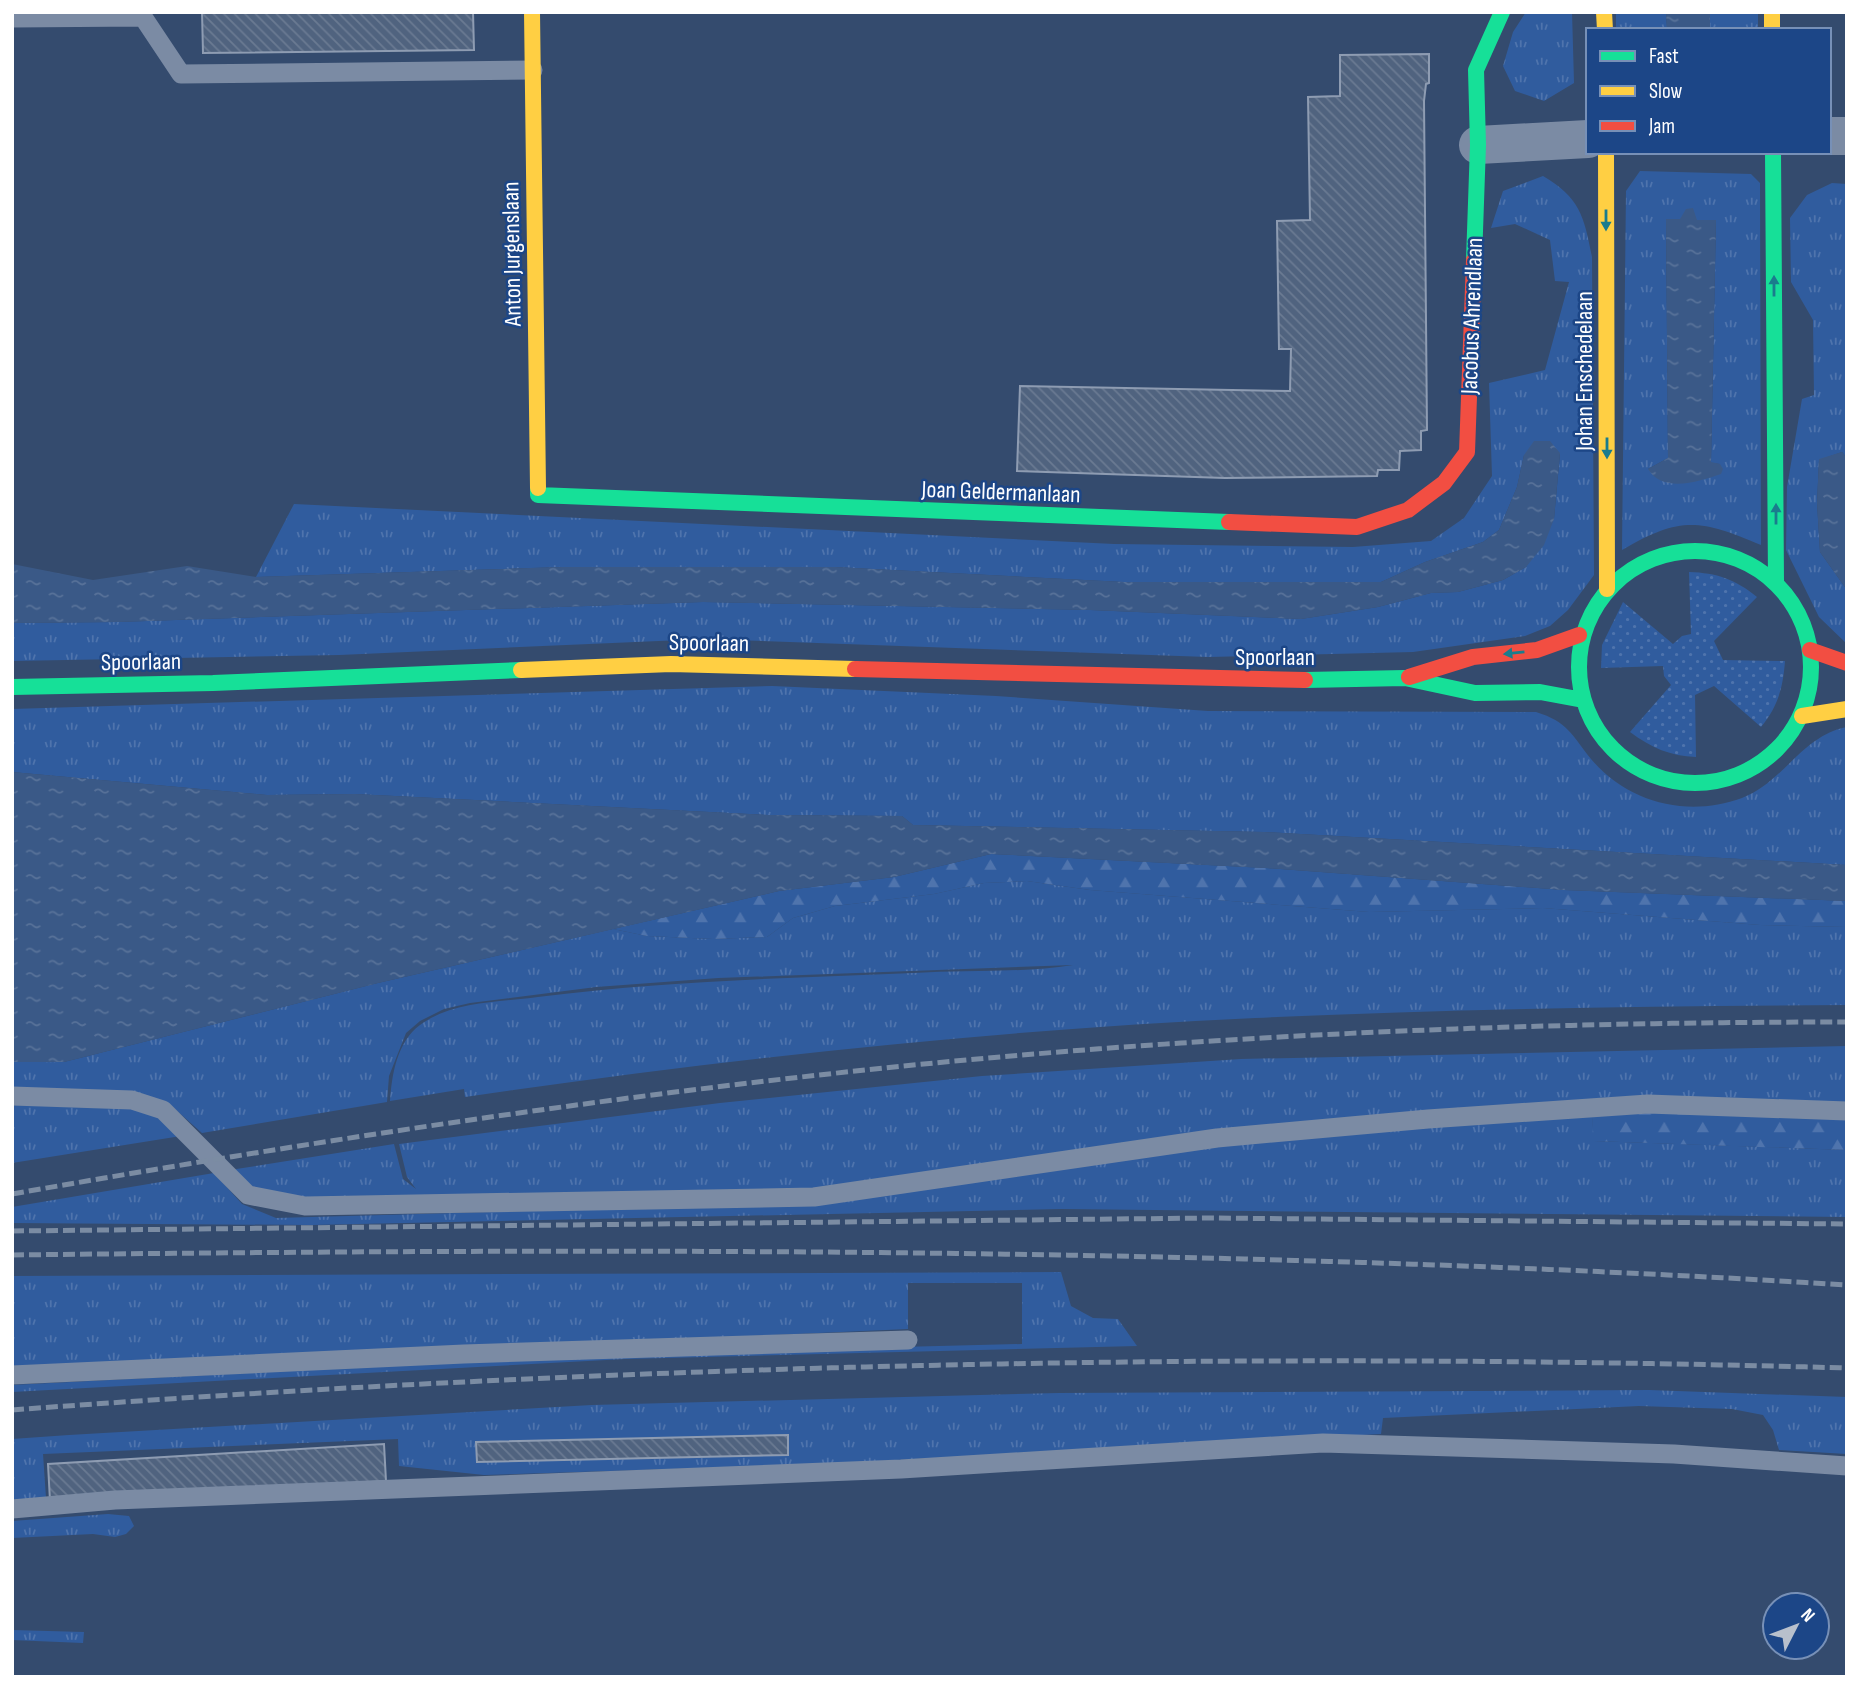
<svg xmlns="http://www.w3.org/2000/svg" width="1859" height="1689" viewBox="0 0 1859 1689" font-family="'Sofia Sans Condensed',sans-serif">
<defs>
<pattern id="grass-tufts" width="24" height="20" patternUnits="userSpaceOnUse" patternTransform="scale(1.75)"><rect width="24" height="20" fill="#305c9e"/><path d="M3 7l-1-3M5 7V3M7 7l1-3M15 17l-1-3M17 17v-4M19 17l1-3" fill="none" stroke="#4f74ad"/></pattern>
<pattern id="forest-firs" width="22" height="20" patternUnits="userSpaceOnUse" patternTransform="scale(1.75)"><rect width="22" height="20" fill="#305c9e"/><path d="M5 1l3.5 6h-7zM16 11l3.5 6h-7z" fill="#4f74ad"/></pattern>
<pattern id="garden-dots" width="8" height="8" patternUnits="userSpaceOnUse" patternTransform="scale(1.75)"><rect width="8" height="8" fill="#305c9e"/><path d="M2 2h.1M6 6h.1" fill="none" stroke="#4f74ad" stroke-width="1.8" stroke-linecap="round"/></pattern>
<pattern id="water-ripples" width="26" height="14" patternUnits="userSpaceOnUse" patternTransform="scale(1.75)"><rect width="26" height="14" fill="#3a5987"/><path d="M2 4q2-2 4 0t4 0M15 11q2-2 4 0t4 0" fill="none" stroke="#587299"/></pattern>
<pattern id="building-back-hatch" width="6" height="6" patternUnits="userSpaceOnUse" patternTransform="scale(1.75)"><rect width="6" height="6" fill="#50637f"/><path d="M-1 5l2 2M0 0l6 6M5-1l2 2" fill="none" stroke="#6a7a92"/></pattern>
</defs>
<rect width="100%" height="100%" fill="#344b6e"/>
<!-- grass -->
<path fill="url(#grass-tufts)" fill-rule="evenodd" d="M 1526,12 L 1572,12 L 1574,83 L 1544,101 L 1515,91 L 1503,66 L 1513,32 Z
M 1616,12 L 1666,12 L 1667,30 L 1616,30 Z
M 1710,12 L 1758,12 L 1758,30 L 1710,30 Z
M 1640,171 L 1751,174 L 1760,183 L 1761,545 C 1700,519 1680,516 1622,550 L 1626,191 ZM 1666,219 L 1716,221 L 1711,463 L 1720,464 L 1648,469 L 1668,458 Z
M 1543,176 C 1580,198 1584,216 1592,257 L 1594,575 L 1568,610 L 1550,626 L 1525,636 L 1413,652 L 1208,657 L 705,639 L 339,655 L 12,661 L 12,623 L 118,622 L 703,602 L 1090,610 L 1301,619 L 1378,607 L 1431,593 L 1458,592 L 1503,580 L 1526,567 L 1554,519 L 1560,454 L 1524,455 L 1517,487 L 1499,530 L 1483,542 L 1425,562 L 1381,582 L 1124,582 L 835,567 L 562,567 L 256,577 L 294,504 L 1114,544 L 1353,547 L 1431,541 L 1464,518 L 1492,476 L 1489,383 L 1545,370 L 1569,282 L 1555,281 L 1550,240 L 1515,224 L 1491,228 L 1503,191 Z
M 1832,183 L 1847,184 L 1847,458 L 1842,452 L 1819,460 L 1817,503 L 1820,552 L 1847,590 L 1847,644 L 1819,617 L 1786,550 L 1787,487 L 1802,399 L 1814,395 L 1813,320 L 1791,282 L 1790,218 L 1807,195 Z
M 772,686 L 996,696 L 1208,711 L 1536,712 C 1568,722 1571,734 1591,759 C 1628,803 1688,818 1742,798 C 1784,782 1801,736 1847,727 L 1847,865 L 1264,832 L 913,825 L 902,816 L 769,815 L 355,794 L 267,795 L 12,772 L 12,709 Z
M 1027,881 L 1090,890 L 1369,912 L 1543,908 L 1760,925 L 1847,927 L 1847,1005 C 1649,1006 1452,1009 1255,1018 C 991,1030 727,1059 465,1097 L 464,1089 L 390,1101 C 392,1074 397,1042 420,1025 C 452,1001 501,1002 538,997 C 663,981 789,978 914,973 C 967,970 1022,973 1073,965 L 718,978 L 596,987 L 470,1003 L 444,1009 L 420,1021 L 406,1033 L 389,1076 L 387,1102 L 202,1133 L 167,1102 L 12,1090 L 12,1062 L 64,1062 L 378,983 L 613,929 L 647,936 L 713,939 L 767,937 L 793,918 L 835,906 L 934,894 L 984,883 Z
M 1847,1046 L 1847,1104 L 1628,1097 L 816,1188 L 316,1203 L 257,1194 L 230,1170 L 394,1144 L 403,1179 L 416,1189 L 407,1177 L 399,1144 L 720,1103 L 982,1076 L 1241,1059 Z
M 12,1105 L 132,1108 L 156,1116 L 181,1136 L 12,1163 Z
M 1592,1116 L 1594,1141 L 1847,1150 L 1847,1217 L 1061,1209 L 311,1225 L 12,1223 L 12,1207 L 214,1173 L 242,1204 L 276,1218 L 635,1208 L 1291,1137 Z
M 1061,1272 L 1071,1306 L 1093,1318 L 1118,1319 L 1137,1346 L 625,1359 L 12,1392 L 12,1385 L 623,1354 L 1022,1344 L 1022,1283 L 908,1283 L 908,1329 L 12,1369 L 12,1276 Z
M 1649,1390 L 1847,1397 L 1847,1454 L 1779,1450 L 1773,1430 L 1763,1415 L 1732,1409 L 1639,1406 L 1383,1418 L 1381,1434 L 823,1464 L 484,1475 L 399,1466 L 398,1439 L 43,1454 L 46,1498 L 12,1500 L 12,1439 L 69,1435 L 592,1405 L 1059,1393 Z
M 108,1514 L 129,1516 L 134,1526 L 126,1534 L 115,1537 L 93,1534 L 12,1538 L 12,1521 Z
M 12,1630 L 84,1632 L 83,1643 L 12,1640 Z"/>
<!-- forest -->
<path fill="url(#forest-firs)" d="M 991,854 L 1266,868 L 1564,890 L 1847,901 L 1847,927 L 1760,925 L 1543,908 L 1369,912 L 1090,890 L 1027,881 L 984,883 L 934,894 L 835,906 L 793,918 L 767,937 L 713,939 L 647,936 L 613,929 L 779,891 L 894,877 Z
M 1668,1112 L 1847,1119 L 1847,1150 L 1593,1141 L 1592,1116 Z"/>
<!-- garden -->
<path fill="url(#garden-dots)" d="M 1689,572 C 1717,573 1735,579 1757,597 L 1714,641 L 1723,660 L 1785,661 C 1783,688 1778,706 1761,727 L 1714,686 L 1695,695 L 1696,757 C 1670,756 1652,748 1630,732 L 1671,685 L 1664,676 L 1663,666 L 1601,668 L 1602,645 L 1623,602 L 1673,644 L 1682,636 L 1691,634 Z"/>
<!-- water -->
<path fill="url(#water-ripples)" d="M 1666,12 L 1710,12 L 1710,30 L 1667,30 Z
M 1693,208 L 1697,220 L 1716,220 L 1711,462 L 1720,464 L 1723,469 L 1721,474 C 1700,481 1663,494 1648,469 L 1668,458 L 1666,219 L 1680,219 L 1686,209 Z
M 1534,441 L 1550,441 L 1560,453 L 1554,519 L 1544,545 L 1526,567 L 1503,580 L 1458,592 L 1431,593 L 1378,607 L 1301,619 L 1090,610 L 703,602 L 118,622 L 12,623 L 12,564 L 93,580 L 187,566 L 256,577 L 562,567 L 835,567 L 1124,582 L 1381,582 L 1425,562 L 1483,542 L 1499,530 L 1517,487 L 1524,455 Z
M 1842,452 L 1847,458 L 1847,590 L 1820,552 L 1817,503 L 1819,459 Z
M 12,772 L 267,795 L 355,794 L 769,815 L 902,816 L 913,825 L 1264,832 L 1847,865 L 1847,901 L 1564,890 L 1266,868 L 991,854 L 894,877 L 779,891 L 378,983 L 64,1062 L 12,1062 Z"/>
<!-- building -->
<path fill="url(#building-back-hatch)" stroke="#8e9cb2" stroke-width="2" d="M 202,12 L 473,12 L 474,50 L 203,53 Z
M 1429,54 L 1429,83 L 1426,84 L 1424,101 L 1427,430 L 1421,431 L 1421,450 L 1400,451 L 1399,470 L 1378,470 L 1377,476 L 1225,478 L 1017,471 L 1020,386 L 1290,391 L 1291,349 L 1279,349 L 1277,221 L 1310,220 L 1308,97 L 1340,96 L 1340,55 Z
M 788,1435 L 788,1455 L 477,1462 L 476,1442 Z
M 384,1444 L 386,1481 L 50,1501 L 48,1464 Z"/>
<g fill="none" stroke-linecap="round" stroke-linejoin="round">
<!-- lane -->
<path stroke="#7b8ba4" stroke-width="19" d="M 12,18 L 143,17 L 181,74 L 533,70
M 12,1096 L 132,1100 L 163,1110 L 248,1195 L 305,1206 L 814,1197 L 1217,1138 L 1428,1119 L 1648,1104 L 1847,1111
M 12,1375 L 464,1354 L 908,1340
M 12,1509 L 115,1500 L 901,1469 L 1323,1443 L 1674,1454 L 1847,1466"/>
<!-- street -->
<path stroke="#7b8ba4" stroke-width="38" d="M 1829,136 L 1847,136
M 1478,145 L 1588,139"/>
<!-- fast -->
<path stroke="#16e098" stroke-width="16" d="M 1773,152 L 1776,582
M 1474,260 L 1478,145 L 1476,70 L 1502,12
M 538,488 L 538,495 L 1229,522
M1579 667a116 116 0 1 1 232 0a116 116 0 1 1-232 0Z
M 1305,680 L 1405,678 L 1475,693 L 1540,692 L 1583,700
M 12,687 L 213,683 L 521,670"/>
<!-- slow -->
<path stroke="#ffcf43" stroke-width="16" d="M 532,12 L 538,488
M 1604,12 L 1605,30
M 1772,12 L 1772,30
M 1606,152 L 1607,589
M 521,670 L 671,664 L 855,669
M 1802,716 L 1847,709"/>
<!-- jam -->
<path stroke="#f24e42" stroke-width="16" d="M 1229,522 L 1357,527 L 1408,510 L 1444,483 L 1467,452 L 1474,260
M 1810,650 L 1847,663
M 855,669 L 1305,680
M 1409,677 L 1473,657 L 1537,650 L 1579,635"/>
<!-- rail -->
<path stroke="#7b8ca3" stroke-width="5" stroke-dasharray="12 5" stroke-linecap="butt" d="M 12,1194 C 280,1147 549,1105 819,1075 C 1160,1037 1504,1022 1847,1022
M 12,1231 L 1209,1218 L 1847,1224
M 12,1255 C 624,1248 1236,1247 1847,1285
M 12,1410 C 623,1364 1235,1351 1847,1368"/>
</g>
<!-- one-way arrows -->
<defs><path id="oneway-solid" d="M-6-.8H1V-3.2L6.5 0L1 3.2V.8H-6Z" transform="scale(1.75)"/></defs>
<g fill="#1a7c8d">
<use href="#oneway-solid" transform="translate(1606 220) rotate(90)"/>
<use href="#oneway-solid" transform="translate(1774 286) rotate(-90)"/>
<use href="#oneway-solid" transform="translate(1607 448) rotate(90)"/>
<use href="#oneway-solid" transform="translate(1776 514) rotate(-90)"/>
<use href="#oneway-solid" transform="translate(1514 653) rotate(174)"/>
</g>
<g text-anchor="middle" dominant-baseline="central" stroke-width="5" stroke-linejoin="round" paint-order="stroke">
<!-- street labels -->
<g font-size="24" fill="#fff" stroke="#1c4687">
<text transform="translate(512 254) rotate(-91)">Anton Jurgenslaan</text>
<text transform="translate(1472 316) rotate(-88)">Jacobus Ahrendlaan</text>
<text transform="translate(1584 371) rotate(-90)">Johan Enschedelaan</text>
<text transform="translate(1001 492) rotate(2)">Joan Geldermanlaan</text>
<text transform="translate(709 643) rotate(1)">Spoorlaan</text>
<text x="1275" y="657">Spoorlaan</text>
<text transform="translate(141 662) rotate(-1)">Spoorlaan</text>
</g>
</g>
<!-- border -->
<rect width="1859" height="1689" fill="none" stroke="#ffffff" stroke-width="28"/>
<!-- legend -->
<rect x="1586" y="28" width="245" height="126" fill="#1c4687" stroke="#7790b7" stroke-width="2"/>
<rect x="1600" y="51" width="35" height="10" fill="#16e098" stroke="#7790b7" stroke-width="2"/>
<text x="1649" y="63" font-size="21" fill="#ffffff">Fast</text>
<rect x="1600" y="86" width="35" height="10" fill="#ffcf43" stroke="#7790b7" stroke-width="2"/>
<text x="1649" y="98" font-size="21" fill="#ffffff">Slow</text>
<rect x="1600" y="121" width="35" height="10" fill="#f24e42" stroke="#7790b7" stroke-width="2"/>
<text x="1649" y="133" font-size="21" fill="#ffffff">Jam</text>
<!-- north arrow -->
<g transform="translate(1796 1626) rotate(48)"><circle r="33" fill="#1c4687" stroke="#7790b7" stroke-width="2"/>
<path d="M0-5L12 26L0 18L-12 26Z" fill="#b8c0cc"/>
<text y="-10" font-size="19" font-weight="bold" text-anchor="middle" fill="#ffffff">N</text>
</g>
</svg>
